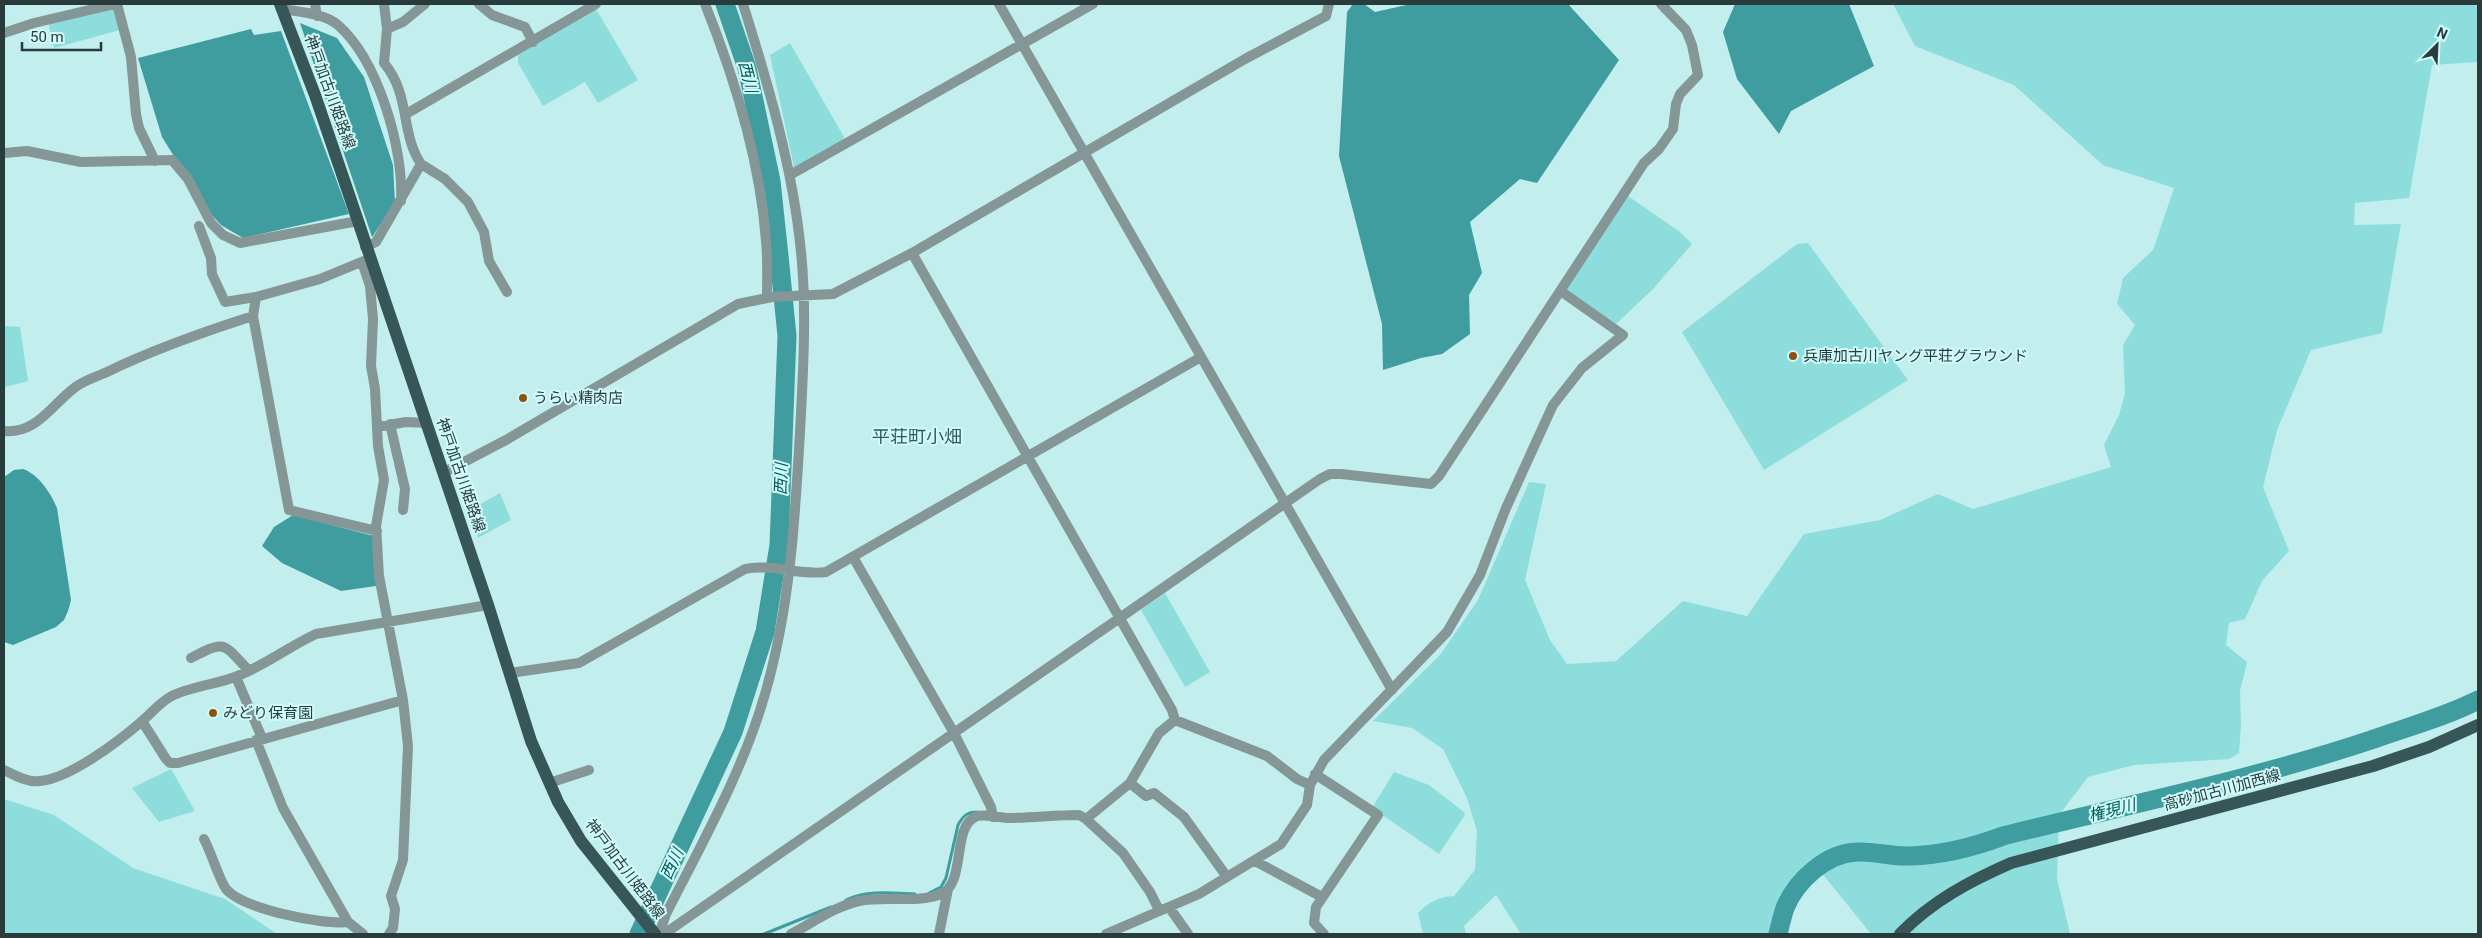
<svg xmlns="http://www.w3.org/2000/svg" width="2482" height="938" viewBox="0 0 2482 938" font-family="Roboto,'Noto Sans JP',sans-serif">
<rect width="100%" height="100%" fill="#c3eeee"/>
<!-- green -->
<path fill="#8ddddd" d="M 1893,4 L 2478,4 L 2478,62 L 2432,65 L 2409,198 L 2355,203 L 2354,225 L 2401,224 L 2382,333 L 2311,350 L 2277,430 L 2263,487 L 2289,551 L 2262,581 L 2245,619 L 2229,623 L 2226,645 L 2247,662 L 2240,691 L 2241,725 L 2239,753 L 2229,759 L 2134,765 L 2088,777 L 2059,815 L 2057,878 L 2070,934 L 1871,934 L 1821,872 L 1770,934 L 1521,934 L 1496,895 L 1464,926 L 1466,934 L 1423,934 L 1418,913 C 1429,902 1438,897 1454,896 L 1475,870 L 1477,831 L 1467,798 L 1443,749 L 1412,728 L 1373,721 L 1440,655 L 1478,600 L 1529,482 L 1546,484 L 1525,580 L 1550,640 L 1567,664 L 1616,661 L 1683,601 L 1747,616 L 1804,534 L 1880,520 L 1938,494 L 1973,509 L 2111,467 L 2104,445 L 2119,415 L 2125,394 L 2123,345 L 2135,325 L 2117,304 L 2123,278 L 2153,250 L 2174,188 L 2103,165 L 2014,85 L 1915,46 Z
M 110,7 L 114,10 L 120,30 L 54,48 L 48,22 Z
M 596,9 L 638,80 L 598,103 L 585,82 L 543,106 L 518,63 L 518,55 Z
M 790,43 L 844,137 L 842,143 L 794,167 L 770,55 Z
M 1628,196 L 1680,232 L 1692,244 L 1653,289 L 1616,324 L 1566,291 Z
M 1808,243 L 1908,380 L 1764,470 L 1682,332 L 1797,244 Z
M 4,326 L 20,327 L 28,381 L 5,387 Z
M 500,493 L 511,520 L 478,538 L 468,511 Z
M 1165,593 L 1210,672 L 1185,687 L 1141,610 Z
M 171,769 L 195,811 L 159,822 L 132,788 Z
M 1394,772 L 1429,785 L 1464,812 L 1465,815 L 1439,854 L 1372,808 Z
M 4,799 L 54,815 L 133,868 L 225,899 L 277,934 L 4,934 Z"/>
<!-- water -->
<path fill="#3f9d9f" d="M 1353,4 L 1364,4 L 1375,12 L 1411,4 L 1568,4 L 1619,60 L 1537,183 L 1520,179 L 1470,222 L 1482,273 L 1469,295 L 1470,334 L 1442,354 L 1421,358 L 1383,370 L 1382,324 L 1339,156 L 1347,12 Z
M 1735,4 L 1849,4 L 1874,66 L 1791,111 L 1779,134 L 1737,79 L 1723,32 Z
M 300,23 L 337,38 L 364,77 L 393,165 L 395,203 L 372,237 Z
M 251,29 L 254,35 L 281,31 L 349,214 L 243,238 L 221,225 L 208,211 L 162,137 L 138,58 Z
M 23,469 C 38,474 51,493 57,508 L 71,600 L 68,611 L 64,620 L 56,627 L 13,645 L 4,642 L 4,477 L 14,470 Z
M 293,515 L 374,536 L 376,586 L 341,591 L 282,563 L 262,546 L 274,527 Z"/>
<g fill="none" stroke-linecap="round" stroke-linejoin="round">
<!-- stream -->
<path stroke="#3f9d9f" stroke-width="3" d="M 929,893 L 941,887 L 946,878 L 958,825 C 963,816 967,812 977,812
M 846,900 C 868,890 891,893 915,894
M 764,934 L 831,907"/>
<!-- river -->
<path stroke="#3f9d9f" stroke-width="19" d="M 639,934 L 733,732 L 765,632 L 779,545 L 787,336 L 779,256 L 771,181 L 747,68 L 725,4
M 1778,934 C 1780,926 1782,917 1785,908 C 1796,881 1826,853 1857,852 C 1875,851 1892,857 1910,856 C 1941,855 1974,847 2003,836 C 2126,805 2251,780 2371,740 C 2407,727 2445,717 2478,700"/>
<!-- minor -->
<path stroke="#859696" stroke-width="10" d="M 117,4 L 131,57 L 136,114 L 139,128 L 155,161
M 315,4 L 317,16
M 479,4 L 492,15 L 525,27 L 533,42
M 705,4 C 735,79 760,159 766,241 C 768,260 767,279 767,298
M 999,4 L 1392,690
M 283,9 C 299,12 324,13 338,25 C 378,60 404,149 401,201
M 387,29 L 403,22 L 425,4
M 4,33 L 34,23 L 115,4
M 406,114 L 596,4
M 4,153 L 27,151 L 81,162 L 172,160 L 188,179 L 211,223 L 223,235 L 240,243 L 358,221
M 421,164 L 445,179 L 468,202 L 484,232 L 489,261 L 507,292
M 790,175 L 1093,4
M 199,226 L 211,258 L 212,274 L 225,302 L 256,297
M 365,247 L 376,242 L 421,164 C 400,133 411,95 384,63 L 387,29 L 384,4
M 912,253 L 1172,710 L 1175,720
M 362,262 L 370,286 L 373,319 L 371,366 L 375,389 L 378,446 L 384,480 L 376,526 L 379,576 L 403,700 L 408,746 L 403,860 L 391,896 L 395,909 L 393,928 L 389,934
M 253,316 L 289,510 L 377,531
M 390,424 L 405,489 L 403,510
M 383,426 L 406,422 L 427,423
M 4,431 C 36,434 51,406 73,389 C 82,381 96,377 107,372 C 154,349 203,332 253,316 L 256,297 L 320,279 L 366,260
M 443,473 L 506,440 L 738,304 L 772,297 L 833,294 L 912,253 L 1245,59 L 1326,16 L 1329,4
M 853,557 L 954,733 L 991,807 L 993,817
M 191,658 C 226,640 222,642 249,671
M 510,673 L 579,663 L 745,569 C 771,563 799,576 826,572 L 1201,357
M 236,677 L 262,738
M 142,721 L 166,759 L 170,763 L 178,763 L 403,700
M 256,740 L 283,808 L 348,922 L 363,934
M 4,770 C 14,775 28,783 40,781 C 69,779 119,741 141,722 C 151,714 158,704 170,697 C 185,688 217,684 235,677 C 264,666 288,647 316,634 L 488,605
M 1315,774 L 1378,815 L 1316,907 L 1314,923 L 1324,934
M 549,783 L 589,770
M 1130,783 L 1146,796 L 1154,793 L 1184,817 L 1227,877
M 1086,819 L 1123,853 L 1150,892 L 1159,910
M 204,839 C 211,852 219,879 226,889 C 243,909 322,925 348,922
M 1255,861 L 1322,897
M 1169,907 L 1188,934
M 659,934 L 666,914 C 702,843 743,771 765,694 C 790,608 795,520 800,432 C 803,374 807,310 801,252 C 793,168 768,84 743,4
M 664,934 L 1320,479 L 1330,474 L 1341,474 L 1431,484 L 1439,476 L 1644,163 L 1659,149 L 1673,129 L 1676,104 L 1680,94 L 1698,75 L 1692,45 L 1686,30 L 1661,4
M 791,934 C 812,923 836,906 859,901 C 886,896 914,903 939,895 C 968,885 950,826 977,816 C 984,814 999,817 1007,818 C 1031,818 1055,815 1079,815 L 1086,819 L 1130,783 L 1159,733 L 1175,720 L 1267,756 L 1297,779 L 1310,785
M 939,934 L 948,889
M 1106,934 L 1199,894 L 1281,844 L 1307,805 L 1310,785 L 1324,760 L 1447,632 L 1480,575 L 1506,508 L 1553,405 L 1582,368 L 1623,335 L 1562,292"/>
<!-- primary -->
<path stroke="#365657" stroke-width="12" d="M 280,4 L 315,95 L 358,221 L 488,605 L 531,741 L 558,802 L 581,841 L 655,934
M 1900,934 C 1932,901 1970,881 2011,863 L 2373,766 L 2429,747 L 2478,725"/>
</g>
<!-- markers -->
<g fill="#8d510f" stroke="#d0fbfb" stroke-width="2">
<circle cx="1793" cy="356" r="5"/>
<circle cx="523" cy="398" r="5"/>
<circle cx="213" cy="713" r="5"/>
</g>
<g text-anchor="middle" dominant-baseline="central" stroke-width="4" stroke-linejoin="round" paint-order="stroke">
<!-- street labels -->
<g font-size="15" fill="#2a3b3c" stroke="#d0fbfb">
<text transform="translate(330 92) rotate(70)">神戸加古川姫路線</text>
<text transform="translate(461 475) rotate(71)">神戸加古川姫路線</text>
<text transform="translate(2222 790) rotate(-15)">高砂加古川加西線</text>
<text transform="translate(625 869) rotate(53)">神戸加古川姫路線</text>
</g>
<!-- poi labels -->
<g font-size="15" fill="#2a3b3c" stroke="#d0fbfb" text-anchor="start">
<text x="1803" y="356">兵庫加古川ヤング平荘グラウンド</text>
<text x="533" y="398">うらい精肉店</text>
<text x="223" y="713">みどり保育園</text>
</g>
<!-- water labels -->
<g font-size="16" font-style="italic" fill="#02585a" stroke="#d0fbfb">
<text transform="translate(748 77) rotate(76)">西川</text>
<text transform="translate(781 479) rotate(-88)">西川</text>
<text transform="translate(2112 810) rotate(-14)">権現川</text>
<text transform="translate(672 864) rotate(-65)">西川</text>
</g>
<!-- quarter labels -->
<g font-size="18" fill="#325959" stroke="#d0fbfb">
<text x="917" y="436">平荘町小畑</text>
</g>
</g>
<!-- border -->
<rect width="2482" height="938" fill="none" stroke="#2a3b3c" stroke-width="10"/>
<!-- north arrow -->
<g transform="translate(2437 45) rotate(24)" stroke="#d0fbfb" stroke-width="4" paint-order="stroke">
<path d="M0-4L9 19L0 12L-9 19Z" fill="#2a3b3c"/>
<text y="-8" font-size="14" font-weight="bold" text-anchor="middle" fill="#2a3b3c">N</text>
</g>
<!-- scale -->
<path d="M22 42v8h79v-8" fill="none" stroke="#2a3b3c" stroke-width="2.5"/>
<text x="30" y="42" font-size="15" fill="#2a3b3c" stroke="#d0fbfb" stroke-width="4" paint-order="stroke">50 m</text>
</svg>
